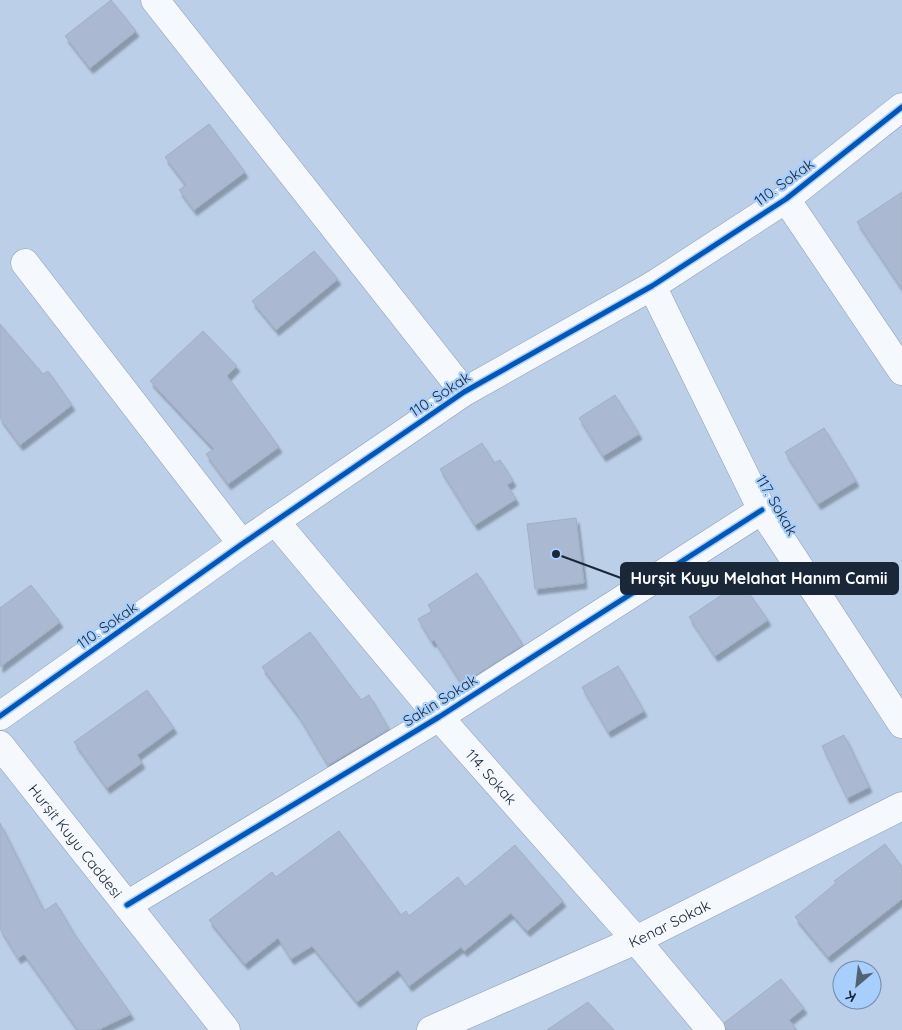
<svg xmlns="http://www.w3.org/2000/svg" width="902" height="1030" viewBox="0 0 902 1030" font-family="Quicksand,sans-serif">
<defs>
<filter id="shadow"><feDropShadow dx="3" dy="5.5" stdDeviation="1" flood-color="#0004"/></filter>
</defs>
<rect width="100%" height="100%" fill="#bbcfe8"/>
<!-- building -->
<path fill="#abb8d1" stroke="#a2aec3" filter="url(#shadow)" d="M 111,0 L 136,31 L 90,68 L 65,36 Z
M 209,124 L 245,172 L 194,210 L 179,190 L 186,185 L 165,157 Z
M 902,192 L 902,289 L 857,222 Z
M 314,251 L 338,279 L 276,330 L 252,301 Z
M 0,324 L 43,374 L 48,371 L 72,405 L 20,445 L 0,418 Z
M 203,331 L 237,366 L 227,376 L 279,447 L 228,484 L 206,454 L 214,449 L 150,381 Z
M 615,395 L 639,434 L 603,456 L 579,418 Z
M 824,428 L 856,481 L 818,504 L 785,452 Z
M 482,443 L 494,463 L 500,460 L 513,481 L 507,485 L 516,499 L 475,525 L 440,469 Z
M 576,518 L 584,583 L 535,589 L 527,524 Z
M 477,573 L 523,645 L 462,684 L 434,640 L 432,642 L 418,619 L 432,611 L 428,605 Z
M 741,582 L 768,620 L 715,656 L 689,617 Z
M 31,585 L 60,622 L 0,667 L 0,608 Z
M 310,632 L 361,700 L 369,695 L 389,729 L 328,765 L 298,715 L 262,667 Z
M 618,666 L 644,711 L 608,732 L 582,687 Z
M 147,690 L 174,728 L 137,755 L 142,763 L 107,788 L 74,742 Z
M 844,735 L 869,787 L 847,798 L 822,746 Z
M 0,823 L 44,911 L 56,903 L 73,932 L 131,1014 L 98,1030 L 78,1030 L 24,954 L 18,958 L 0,929 Z
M 339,831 L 401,915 L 406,911 L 409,916 L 458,877 L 465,887 L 515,845 L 563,901 L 527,931 L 511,913 L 464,951 L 461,947 L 409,986 L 398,970 L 357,1002 L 312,946 L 291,959 L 278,938 L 245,964 L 209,920 L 272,872 L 276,877 Z
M 885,844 L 902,867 L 902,899 L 828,957 L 795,917 L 836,883 L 834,881 Z
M 781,979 L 804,1008 L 789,1020 L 797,1030 L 726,1030 L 724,1023 Z
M 588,1002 L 614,1030 L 547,1030 Z"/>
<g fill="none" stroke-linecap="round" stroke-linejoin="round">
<defs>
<g id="minor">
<path d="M 155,0 L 464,392"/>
<path d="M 786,199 L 902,371"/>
<path d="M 25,263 L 242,544"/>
<path d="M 652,286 L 762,510 L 902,724"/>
<path id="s1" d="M 275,521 L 439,717 L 636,940 L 711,1030"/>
<path d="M 0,716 L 242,544 L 464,392 L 652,286 L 786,199 L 902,107"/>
<path d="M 127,905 L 439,717 L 762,510"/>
<path id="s2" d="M 431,1030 L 636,940 L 902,806"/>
</g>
<g id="tertiary">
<path id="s3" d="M 0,745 L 226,1030"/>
</g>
</defs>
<!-- minor casing -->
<use href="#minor" stroke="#8d9db0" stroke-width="29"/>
<!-- tertiary casing -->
<use href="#tertiary" stroke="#8d9db0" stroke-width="29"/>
<!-- minor -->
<use href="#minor" stroke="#f5f8fc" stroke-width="28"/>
<!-- tertiary -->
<use href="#tertiary" stroke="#f5f8fc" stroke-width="28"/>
<defs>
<path id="cycleway" d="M 0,716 L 242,544 L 464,392 L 652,286 L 786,199 L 902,107
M 127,905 L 439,717 L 762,510"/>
</defs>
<!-- cycleway casing -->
<use href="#cycleway" stroke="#a8cefb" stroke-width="8"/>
<!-- cycleway -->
<use href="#cycleway" stroke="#0057b8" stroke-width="5"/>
</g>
<g text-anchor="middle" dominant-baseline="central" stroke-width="4.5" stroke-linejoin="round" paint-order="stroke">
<!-- street labels -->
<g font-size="15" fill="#192738" stroke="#a8cefb">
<text transform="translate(784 182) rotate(-36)">110. Sokak</text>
<text transform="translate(440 394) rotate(-33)">110. Sokak</text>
<text transform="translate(777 505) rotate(60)">117. Sokak</text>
<text transform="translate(107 625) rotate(-35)">110. Sokak</text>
<text transform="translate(440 700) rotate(-32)">Sakin Sokak</text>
<text stroke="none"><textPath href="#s1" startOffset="335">114. Sokak</textPath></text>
<text stroke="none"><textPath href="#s3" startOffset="122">Hurşit Kuyu Caddesi</textPath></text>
<text stroke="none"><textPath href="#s2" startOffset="261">Kenar Sokak</textPath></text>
</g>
</g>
<!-- callouts -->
<path fill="none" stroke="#192738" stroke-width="2" d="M556 554L621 578"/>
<circle fill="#192738" stroke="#a8cefb" stroke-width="2" cx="556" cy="554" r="5"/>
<rect fill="#192738" stroke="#192738" stroke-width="2" x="621" y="563" width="277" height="31" rx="5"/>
<g font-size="16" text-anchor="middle" font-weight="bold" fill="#fff">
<text x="759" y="584">Hurşit Kuyu Melahat Hanım Camii</text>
</g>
<!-- north arrow -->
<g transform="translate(857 985) rotate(208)"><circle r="24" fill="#a8cefb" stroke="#6f8bad"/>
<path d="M0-4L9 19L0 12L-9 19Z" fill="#526276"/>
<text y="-8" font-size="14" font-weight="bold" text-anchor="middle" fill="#192738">K</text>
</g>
</svg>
